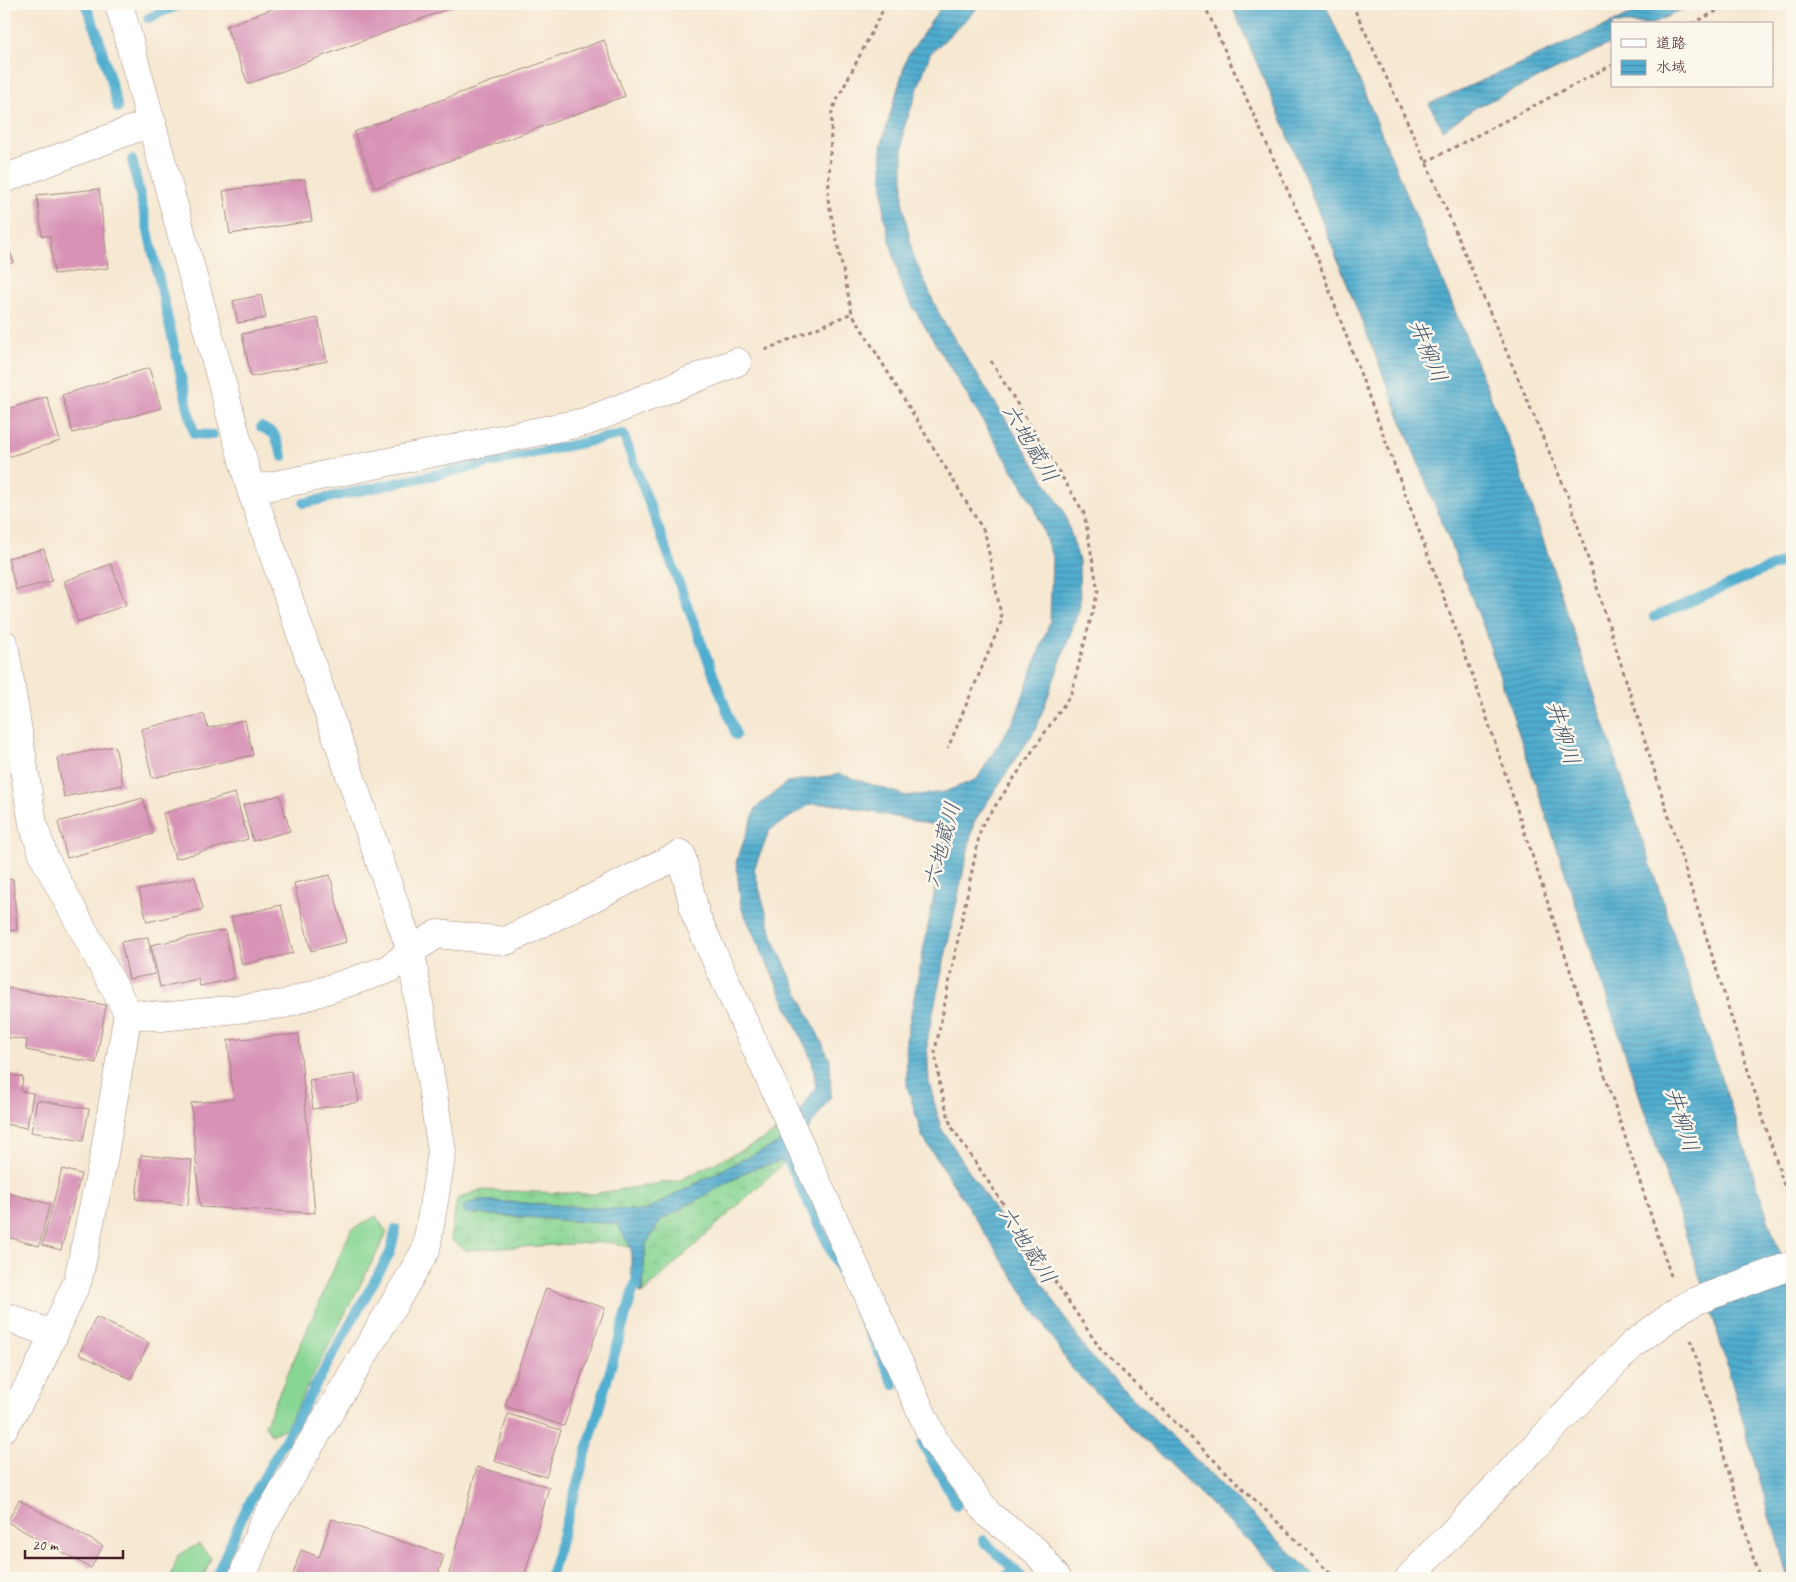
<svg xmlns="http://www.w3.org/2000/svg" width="1796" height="1582" viewBox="0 0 1796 1582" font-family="Caveat,'Klee One',sans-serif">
<defs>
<pattern id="wetland-marsh" width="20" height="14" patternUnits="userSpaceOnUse" patternTransform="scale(1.25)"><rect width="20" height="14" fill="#88d694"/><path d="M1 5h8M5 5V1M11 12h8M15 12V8" fill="none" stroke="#77b780"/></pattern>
<pattern id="water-rules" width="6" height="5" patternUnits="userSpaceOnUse" patternTransform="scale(1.25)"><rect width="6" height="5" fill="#50adcf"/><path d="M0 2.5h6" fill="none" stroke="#448ca8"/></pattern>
</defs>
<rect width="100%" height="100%" fill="#fbf7ec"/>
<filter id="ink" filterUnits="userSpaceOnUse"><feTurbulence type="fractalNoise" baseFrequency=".02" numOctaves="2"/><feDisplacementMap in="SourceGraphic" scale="10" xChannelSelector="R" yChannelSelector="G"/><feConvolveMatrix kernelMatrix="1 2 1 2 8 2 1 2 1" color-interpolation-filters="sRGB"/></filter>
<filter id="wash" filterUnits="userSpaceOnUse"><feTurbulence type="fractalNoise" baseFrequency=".0096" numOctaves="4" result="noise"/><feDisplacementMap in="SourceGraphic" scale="20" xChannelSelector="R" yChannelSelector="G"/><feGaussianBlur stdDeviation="1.12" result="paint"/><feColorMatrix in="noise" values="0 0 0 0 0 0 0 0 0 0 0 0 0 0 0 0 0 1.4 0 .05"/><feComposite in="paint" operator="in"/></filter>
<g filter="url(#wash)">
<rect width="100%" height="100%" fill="#f6e8d1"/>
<!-- grass -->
<path fill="#88d694" stroke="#697a60" d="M 376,1216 L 387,1233 L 286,1428 L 271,1435 L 265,1425 L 351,1230 Z
M 199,1544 L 211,1558 L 203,1578 L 171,1578 L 178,1555 Z"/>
<!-- wetland -->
<path fill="url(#wetland-marsh)" stroke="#697a60" d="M 794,1120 L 777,1144 L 741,1160 L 644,1211 L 478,1200 L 465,1213 L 617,1224 L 631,1248 L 610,1242 L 466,1250 L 450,1239 L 457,1199 L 480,1190 L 593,1194 L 680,1180 L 766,1138 Z
M 788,1159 L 642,1294 L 646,1244 L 661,1220 L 750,1170 Z"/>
<!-- water -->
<path fill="url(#water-rules)" stroke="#4d667d" d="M 943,4 L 982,4 L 930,54 L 903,131 L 903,205 L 913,255 L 940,316 L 1064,511 L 1079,560 L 1080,607 L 1037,727 L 974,822 L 927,1041 L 929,1082 L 941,1128 L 1090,1356 L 1317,1578 L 1286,1578 L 1073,1370 L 922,1136 L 907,1085 L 906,1039 L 947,828 L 835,804 L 811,804 L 770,830 L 754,869 L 774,941 L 830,1060 L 831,1096 L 788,1159 L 750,1170 L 661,1220 L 646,1244 L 641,1294 L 631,1274 L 631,1248 L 617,1224 L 465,1213 L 462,1207 L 478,1200 L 644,1211 L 741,1160 L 777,1144 L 816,1087 L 812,1061 L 741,907 L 736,862 L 756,808 L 787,782 L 840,774 L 906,796 L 944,792 L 977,779 L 1015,718 L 1050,621 L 1052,557 L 1034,505 L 902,289 L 884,216 L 881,146 L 907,57 Z
M 1231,4 L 1325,4 L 1361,84 L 1516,458 L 1790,1285 L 1792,1294 L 1792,1578 L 1788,1578 L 1713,1317 L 1483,626 L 1283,123 Z
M 1654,4 L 1694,4 L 1652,24 L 1612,24 L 1612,43 L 1475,108 L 1443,130 L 1429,104 Z"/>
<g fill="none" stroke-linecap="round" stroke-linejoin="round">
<!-- stream -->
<path stroke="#50adcf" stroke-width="10" d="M 85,4 L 98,35 L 118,108
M 148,18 L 182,4
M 132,160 L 194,434 L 213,435
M 261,427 L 274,434 L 283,457
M 304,503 L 623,434 L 736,735
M 1654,617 L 1792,558
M 782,1147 L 894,1385
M 922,1443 L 957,1505
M 983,1540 L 1023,1578
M 215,1578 L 245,1511 L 390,1253 L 396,1229
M 550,1578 L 639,1270
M 1003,1578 L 1016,1570"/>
</g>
<g id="blocks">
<!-- building -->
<path fill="#d792b6" d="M 285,4 L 461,4 L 248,84 L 226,26 Z
M 604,40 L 625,96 L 375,188 L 354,132 Z
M 305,179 L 312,221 L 230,234 L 223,191 Z
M 99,189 L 108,268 L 54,274 L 50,236 L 42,236 L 37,195 Z
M 4,238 L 14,262 L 4,266 Z
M 261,295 L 266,318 L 238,323 L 233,301 Z
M 318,318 L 327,361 L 251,377 L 242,334 Z
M 149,368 L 161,408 L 73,433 L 62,395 Z
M 47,397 L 60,441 L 4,458 L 4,410 Z
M 44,549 L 52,581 L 16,590 L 8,558 Z
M 111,564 L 126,605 L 78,622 L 64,581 Z
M 204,714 L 208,728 L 245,720 L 253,755 L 152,778 L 141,729 Z
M 115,746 L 123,785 L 64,797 L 57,758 Z
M 235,793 L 248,839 L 175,859 L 163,813 Z
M 280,795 L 290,831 L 253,841 L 243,805 Z
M 143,798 L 153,834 L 67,858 L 58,822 Z
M 330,875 L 346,942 L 311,951 L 294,883 Z
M 195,877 L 203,909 L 147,922 L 139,890 Z
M 13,879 L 17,930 L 4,931 L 4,880 Z
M 281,905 L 293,953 L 242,965 L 231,917 Z
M 225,930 L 234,979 L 200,986 L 198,979 L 160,987 L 151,945 Z
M 148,937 L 155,974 L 129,979 L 121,942 Z
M 8,988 L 106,1005 L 96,1063 L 26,1050 L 27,1040 L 4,1037 L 4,1013 Z
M 299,1034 L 315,1213 L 200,1207 L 191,1103 L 233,1099 L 228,1040 Z
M 4,1073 L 23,1077 L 21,1091 L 33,1093 L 27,1128 L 4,1124 Z
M 355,1074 L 359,1102 L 313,1109 L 309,1080 Z
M 37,1100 L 89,1109 L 83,1141 L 31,1132 Z
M 141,1155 L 192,1160 L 188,1205 L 136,1199 Z
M 62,1169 L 81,1174 L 61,1250 L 42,1245 Z
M 4,1192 L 50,1204 L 39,1246 L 4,1236 Z
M 546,1288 L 605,1308 L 564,1426 L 505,1406 Z
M 96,1317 L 149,1343 L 131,1379 L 79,1354 Z
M 508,1414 L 561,1430 L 546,1477 L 494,1461 Z
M 477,1467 L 549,1487 L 524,1578 L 448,1578 Z
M 19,1500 L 103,1546 L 91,1568 L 7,1522 Z
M 332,1519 L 444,1555 L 437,1578 L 292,1578 L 301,1550 L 319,1557 Z"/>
</g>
</g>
<g filter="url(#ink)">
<use href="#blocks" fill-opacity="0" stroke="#a0847e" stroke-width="1"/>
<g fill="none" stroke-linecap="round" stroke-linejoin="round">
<defs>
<path id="street" d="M 4,179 L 152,122
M 251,490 L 585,422 L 737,362
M 4,644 L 33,824 L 44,857 L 128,1013
M 4,1316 L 54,1335
M 4,1428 L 35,1375 L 78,1280 L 103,1161 L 128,1013 L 161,1017 L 284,1004 L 389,969 L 411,951 L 437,934 L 506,941 L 681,854 L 696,916 L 934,1440 L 989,1515 L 1036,1551 L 1057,1578
M 242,1578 L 262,1526 L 426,1250 L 442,1152 L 411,951
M 1409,1578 L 1633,1344 L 1682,1308 L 1698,1300 L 1792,1265"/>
<path id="secondary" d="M 119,4 L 251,490 L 411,951"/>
</defs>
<!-- street casing -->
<use href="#street" stroke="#a0847e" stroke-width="29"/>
<!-- secondary casing -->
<use href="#secondary" stroke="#a0847e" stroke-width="29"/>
<!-- path -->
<path stroke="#a0847e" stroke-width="3" stroke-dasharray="4 4" stroke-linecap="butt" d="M 886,4 L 832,110 L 828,199 L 852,313 L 985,533 L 1002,620 L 948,748
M 1204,4 L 1314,249 L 1473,676 L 1672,1279
M 1352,4 L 1426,162 L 1570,501 L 1792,1211
M 1692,24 L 1730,4
M 1426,162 L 1612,65
M 765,350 L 852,313
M 991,361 L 1084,513 L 1098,591 L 1071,694 L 981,827 L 935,1051 L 940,1086 L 951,1126 L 1101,1350 L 1335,1578
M 1691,1340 L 1759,1578"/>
<!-- street -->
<use href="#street" stroke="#fff" stroke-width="28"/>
<!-- secondary -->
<use href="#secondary" stroke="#fff" stroke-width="28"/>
</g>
</g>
<g text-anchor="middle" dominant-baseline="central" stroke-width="5" stroke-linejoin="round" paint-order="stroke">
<!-- water labels -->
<g font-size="22" font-style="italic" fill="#4c586d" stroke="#fbf7ec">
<text transform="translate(1428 351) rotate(68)">井柳川</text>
<text transform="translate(1030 443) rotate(59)">六地蔵川</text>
<text transform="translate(1563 733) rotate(73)">井柳川</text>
<text transform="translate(942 845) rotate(-75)">六地蔵川</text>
<text transform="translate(1682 1120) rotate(73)">井柳川</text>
<text transform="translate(1027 1245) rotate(57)">六地蔵川</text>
</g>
</g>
<!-- margin -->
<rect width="1796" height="1582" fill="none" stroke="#fbf7ec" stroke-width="20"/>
<!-- legend -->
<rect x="1611" y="22" width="162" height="65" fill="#fbf7ec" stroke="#b4a19f"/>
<rect x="1621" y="39" width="25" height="8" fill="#ffffff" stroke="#b4a19f"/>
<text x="1656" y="48" font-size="15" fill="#4a1f2b">道路</text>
<rect x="1621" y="60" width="25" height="15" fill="url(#water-rules)" stroke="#b4a19f"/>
<text x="1656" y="72" font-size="15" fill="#4a1f2b">水域</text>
<!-- scale -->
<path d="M25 1550v8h98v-8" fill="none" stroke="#4a1f2b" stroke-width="2.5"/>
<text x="32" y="1550" font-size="15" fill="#4a1f2b" stroke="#fbf7ec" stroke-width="4" paint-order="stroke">20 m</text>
</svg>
